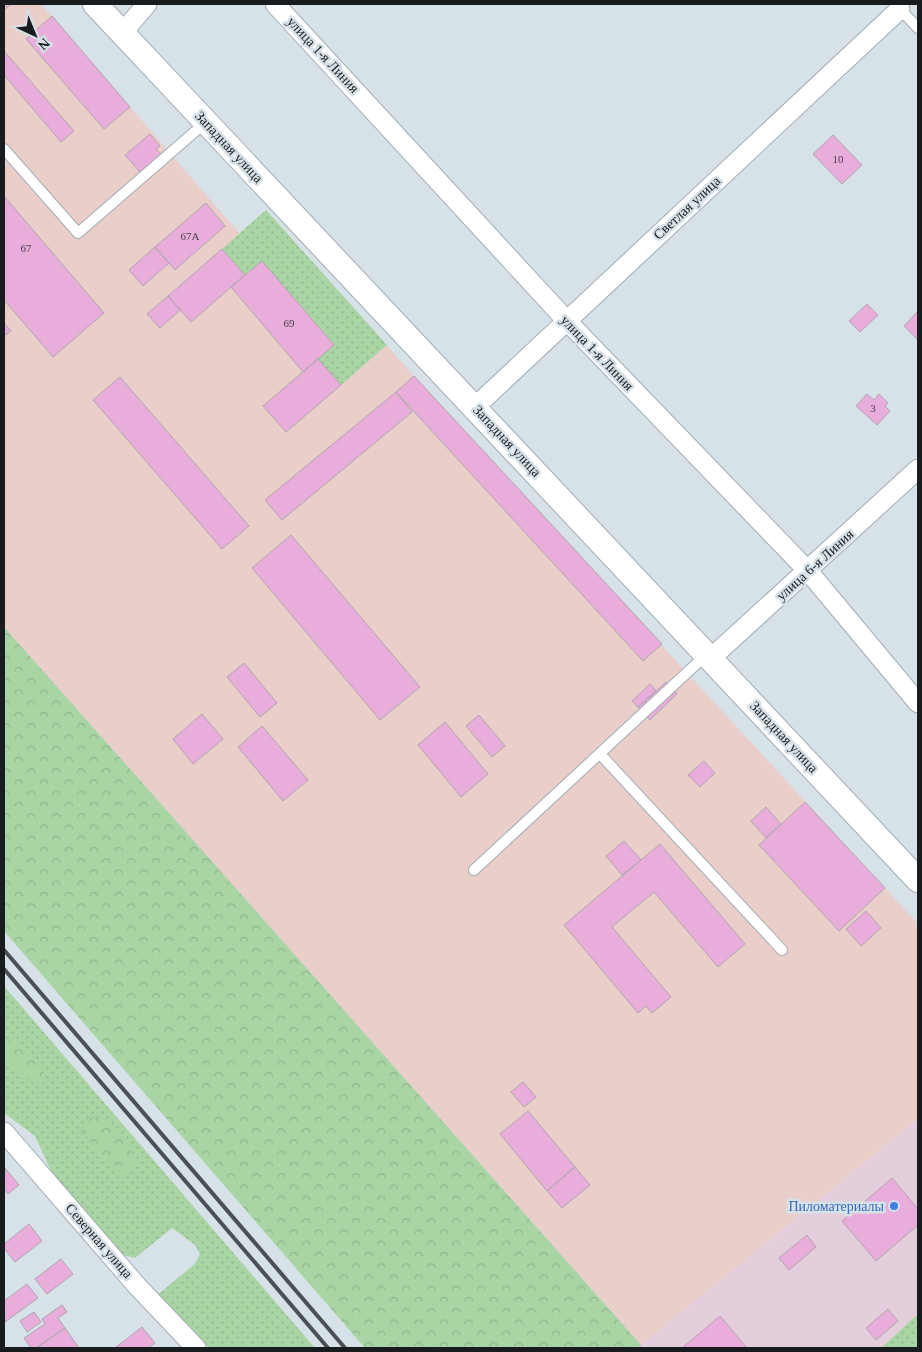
<svg xmlns="http://www.w3.org/2000/svg" width="922" height="1352" viewBox="0 0 922 1352" font-family="Georgia,serif">
<defs>
<pattern id="grass-dots" width="8" height="8" patternUnits="userSpaceOnUse" patternTransform="scale(1.25)"><rect width="8" height="8" fill="#a9d4a3"/><path d="M2 2h.1M6 6h.1" fill="none" stroke="#91b58c" stroke-width="1.8" stroke-linecap="round"/></pattern>
<pattern id="forest-crowns" width="20" height="18" patternUnits="userSpaceOnUse" patternTransform="scale(1.25)"><rect width="20" height="18" fill="#a9d4a3"/><path d="M2 6a3 3 0 1 1 6 0M12 15a3 3 0 1 1 6 0" fill="none" stroke="#91b58c"/></pattern>
</defs>
<rect width="100%" height="100%" fill="#d7e1e8"/>
<!-- commercial -->
<path fill="#e4cedb" d="M 918,1119 L 918,1314 L 881,1348 L 637,1348 Z"/>
<!-- industrial -->
<path fill="#e9ceca" d="M 4,4 L 41,4 L 240,234 L 266,210 L 414,376 L 918,924 L 918,1119 L 641,1345 L 4,627 Z"/>
<!-- grass -->
<path fill="url(#grass-dots)" d="M 266,210 L 387,345 L 341,385 L 318,359 L 334,344 L 262,261 L 245,275 L 222,249 Z
M 4,986 L 315,1348 L 209,1348 L 156,1296 L 195,1264 L 200,1254 L 195,1245 L 172,1228 L 135,1258 L 123,1255 L 84,1213 L 52,1173 L 35,1136 L 4,1113 Z
M 918,1314 L 918,1348 L 881,1348 Z"/>
<!-- forest -->
<path fill="url(#forest-crowns)" d="M 4,627 L 641,1345 L 637,1348 L 365,1348 L 4,931 Z
M 4,1041 L 12,1041 C 25,1052 44,1063 45,1081 L 37,1086 L 6,1059 L 4,1055 Z
M 91,1117 C 111,1120 133,1145 136,1165 L 131,1174 L 119,1174 L 84,1134 L 83,1123 Z"/>
<!-- building -->
<path fill="#e8addb" stroke="#afa5ac" d="M 4,4 L 11,4 L 4,10 Z
M 52,16 L 130,107 L 104,129 L 26,39 Z
M 4,51 L 74,131 L 61,142 L 4,75 Z
M 150,134 L 160,146 L 156,149 L 161,154 L 140,172 L 125,155 Z
M 833,135 L 862,165 L 842,184 L 813,154 Z
M 4,196 L 104,313 L 53,357 L 4,300 Z
M 206,203 L 225,226 L 175,270 L 155,247 Z
M 155,247 L 169,263 L 143,286 L 129,270 Z
M 222,249 L 245,275 L 191,322 L 168,296 Z
M 262,261 L 334,345 L 303,372 L 231,287 Z
M 168,296 L 180,310 L 160,328 L 147,314 Z
M 867,304 L 878,315 L 860,332 L 849,321 Z
M 918,311 L 918,340 L 904,326 Z
M 4,323 L 11,331 L 4,336 Z
M 318,359 L 341,385 L 286,432 L 263,406 Z
M 414,376 L 662,644 L 643,661 L 396,392 Z
M 120,377 L 249,526 L 222,549 L 93,400 Z
M 396,392 L 412,412 L 282,520 L 265,500 Z
M 867,394 L 874,400 L 879,394 L 888,403 L 885,406 L 890,411 L 877,425 L 856,406 Z
M 291,535 L 420,687 L 380,720 L 252,568 Z
M 244,663 L 277,703 L 260,717 L 227,677 Z
M 666,682 L 677,694 L 650,720 L 638,707 Z
M 650,684 L 656,691 L 638,707 L 632,701 Z
M 202,714 L 223,739 L 193,764 L 173,739 Z
M 479,715 L 505,746 L 492,757 L 466,726 Z
M 445,722 L 488,774 L 461,797 L 418,745 Z
M 262,726 L 308,780 L 283,801 L 238,747 Z
M 704,761 L 715,773 L 700,787 L 688,775 Z
M 805,802 L 885,888 L 839,931 L 759,845 Z
M 766,807 L 781,824 L 766,838 L 751,821 Z
M 624,841 L 641,860 L 622,875 L 606,856 Z
M 660,844 L 745,944 L 718,967 L 654,892 L 612,927 L 671,997 L 652,1013 L 646,1006 L 638,1013 L 564,925 Z
M 866,911 L 881,928 L 861,946 L 846,929 Z
M 523,1082 L 536,1097 L 524,1107 L 511,1092 Z
M 528,1111 L 575,1167 L 547,1191 L 500,1134 Z
M 575,1167 L 590,1185 L 562,1208 L 547,1191 Z
M 5,1168 L 19,1185 L 8,1194 L 4,1188 Z
M 892,1178 L 918,1209 L 918,1225 L 876,1261 L 842,1221 Z
M 29,1224 L 42,1241 L 15,1262 L 4,1248 L 4,1244 Z
M 807,1235 L 816,1247 L 789,1270 L 779,1258 Z
M 61,1259 L 73,1274 L 47,1294 L 35,1279 Z
M 27,1284 L 38,1298 L 5,1322 L 4,1301 Z
M 62,1305 L 67,1312 L 58,1318 L 65,1328 L 36,1348 L 31,1348 L 24,1338 L 45,1324 L 42,1319 Z
M 888,1309 L 898,1321 L 876,1340 L 866,1328 Z
M 34,1312 L 41,1322 L 27,1332 L 20,1321 Z
M 720,1316 L 747,1348 L 682,1348 Z
M 142,1327 L 155,1343 L 148,1348 L 115,1348 Z
M 65,1328 L 79,1348 L 40,1348 L 39,1346 Z"/>
<g fill="none" stroke-linecap="round" stroke-linejoin="round">
<defs>
<path id="service" d="M 897,6 L 918,28
M 4,149 L 78,233 L 206,122
M 600,754 L 782,950
M 474,870 L 706,655"/>
<path id="minor" d="M 275,4 L 567,321 L 808,571 L 918,703
M 122,33 L 147,4
M 475,407 L 900,9
M 710,659 L 918,469
M 4,1132 L 138,1287 L 196,1348"/>
<path id="tertiary" d="M 95,4 L 918,880"/>
</defs>
<!-- service casing -->
<use href="#service" stroke="#a3acb4" stroke-width="12"/>
<!-- minor casing -->
<use href="#minor" stroke="#a3acb4" stroke-width="21"/>
<!-- tertiary casing -->
<use href="#tertiary" stroke="#a3acb4" stroke-width="26"/>
<!-- service -->
<use href="#service" stroke="#fff" stroke-width="10"/>
<!-- minor -->
<use href="#minor" stroke="#fff" stroke-width="19"/>
<!-- tertiary -->
<use href="#tertiary" stroke="#fff" stroke-width="24"/>
<!-- rail -->
<path stroke="#4b5054" stroke-width="4" d="M 4,950 L 345,1348
M 4,969 L 328,1348"/>
</g>
<!-- markers -->
<circle fill="#3f7fe0" stroke="#d7e1e8" stroke-width="2" cx="894" cy="1206" r="5"/>
<g text-anchor="middle" dominant-baseline="central" stroke-width="5" stroke-linejoin="round" paint-order="stroke">
<!-- number labels -->
<g font-size="11" fill="#4d404e">
<text x="838" y="159">10</text>
<text x="190" y="236">67А</text>
<text x="26" y="248">67</text>
<text x="289" y="323">69</text>
<text x="873" y="408">3</text>
</g>
<!-- street labels -->
<g font-size="14" fill="#191c1f" stroke="#d7e1e8">
<text transform="translate(323 55) rotate(47)">улица 1-я Линия</text>
<text transform="translate(229 147) rotate(47)">Западная улица</text>
<text transform="translate(687 208) rotate(-43)">Светлая улица</text>
<text transform="translate(597 353) rotate(46)">улица 1-я Линия</text>
<text transform="translate(507 441) rotate(47)">Западная улица</text>
<text transform="translate(815 565) rotate(-42)">улица 6-я Линия</text>
<text transform="translate(784 737) rotate(47)">Западная улица</text>
<text transform="translate(99 1241) rotate(49)">Северная улица</text>
</g>
<!-- shop labels -->
<g font-size="14" fill="#366cbe" stroke="#d7e1e8" text-anchor="end">
<text x="884" y="1206">Пиломатериалы</text>
</g>
</g>
<!-- border -->
<rect width="922" height="1352" fill="none" stroke="#191c1f" stroke-width="10"/>
<!-- north arrow -->
<g transform="translate(35 35) rotate(136)" stroke="#d7e1e8" stroke-width="4" paint-order="stroke">
<path d="M0-4L9 19L0 12L-9 19Z" fill="#191c1f"/>
<text y="-8" font-size="14" font-weight="bold" text-anchor="middle" fill="#191c1f">N</text>
</g>
</svg>
